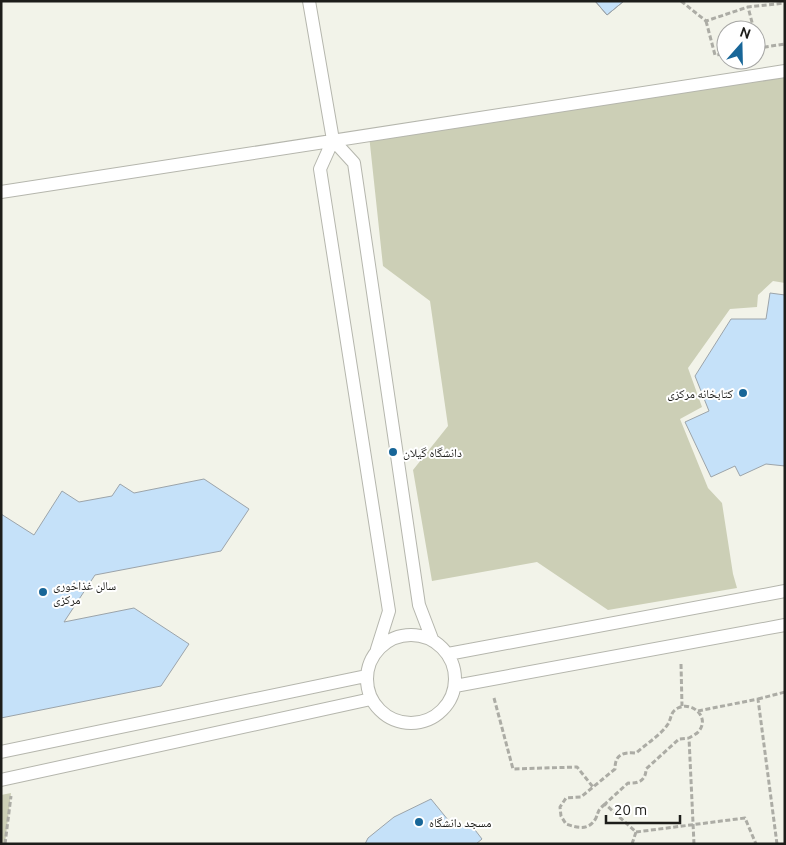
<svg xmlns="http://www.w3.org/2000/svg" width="786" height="845" viewBox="0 0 786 845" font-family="Ubuntu,'Noto Naskh Arabic',sans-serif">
<rect width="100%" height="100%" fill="#f2f3e9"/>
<!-- green -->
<path fill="#cccfb6" d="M 785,71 L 785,283 L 773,281 L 758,295 L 757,307 L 730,309 L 688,368 L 702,407 L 680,419 L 708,488 L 722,503 L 733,574 L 737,588 L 608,610 L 537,562 L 432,581 L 413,470 L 448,426 L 430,301 L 383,266 L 369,135 Z
M 11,793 L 5,844 L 1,844 L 1,795 Z"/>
<!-- building -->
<path fill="#c5e1f9" stroke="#9ca4aa" d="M 595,1 L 624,1 L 607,15 Z
M 595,1 L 624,1 L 607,15 Z
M 770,293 L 785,295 L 785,466 L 766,464 L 740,476 L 735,466 L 711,477 L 685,422 L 709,411 L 695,376 L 731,319 L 766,319 Z
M 204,479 L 249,509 L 221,551 L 95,575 L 64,622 L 134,608 L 189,644 L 161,686 L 1,718 L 1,514 L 34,535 L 62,491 L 79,502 L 112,496 L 120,484 L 134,493 Z
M 431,799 L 453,826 L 472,826 L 482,839 L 476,844 L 365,844 L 368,838 L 394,817 Z"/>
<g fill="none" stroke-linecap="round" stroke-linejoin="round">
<defs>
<path id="lane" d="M 309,1 L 333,140
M 1,192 L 785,71
M367 679a44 44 0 1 1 88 0a44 44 0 1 1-88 0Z
M 377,649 L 389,611 L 320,169 L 333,140 L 354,163 L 419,605 L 432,639
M 448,654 L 785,591
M 455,686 L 785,625
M 1,752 L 366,676
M 1,780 L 371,699"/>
</defs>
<!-- lane casing -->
<use href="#lane" stroke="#b5b6ad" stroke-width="14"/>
<!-- path -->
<path stroke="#acaca5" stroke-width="3" stroke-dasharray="5 2.5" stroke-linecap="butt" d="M 681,1 L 706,21 L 748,7
M 706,21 L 715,55 L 726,54
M 754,30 L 748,7 L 785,3
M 756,39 L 758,48 L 785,44
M 681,664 L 682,706
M 494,698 L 513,769 L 577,767 L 593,787
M 758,699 L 785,692
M 698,711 L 758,699 L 777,844
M 605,804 C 598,810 599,810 596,818 C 589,831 577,828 566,824 L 561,816 L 560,807 L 566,798 L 581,797 L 615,769 C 615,754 623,752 636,753 C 646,744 661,735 668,724 C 672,717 670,712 678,708 C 692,701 710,717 699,731 C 697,734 692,736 689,738 L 694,844
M 636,832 L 745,818 L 756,844
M 5,844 L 11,796
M 632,844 L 636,832 L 605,804 L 628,783 C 639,784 646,780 646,769 L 679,739 L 689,738"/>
<!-- lane -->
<use href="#lane" stroke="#fff" stroke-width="12"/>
</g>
<!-- markers -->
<g fill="#186698" stroke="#fff" stroke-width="2">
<circle cx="743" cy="393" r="5"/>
<circle cx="393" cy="452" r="5"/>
<circle cx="43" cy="592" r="5"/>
<circle cx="419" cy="822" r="5"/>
</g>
<g text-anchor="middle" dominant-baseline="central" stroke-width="4" stroke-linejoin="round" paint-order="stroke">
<!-- poi labels -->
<g font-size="12" fill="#1d1d1a" stroke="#fff" text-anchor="start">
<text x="733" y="393" text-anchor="end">کتابخانه مرکزی</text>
<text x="403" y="452">دانشگاه گیلان</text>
<text x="53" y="585">سالن غذاخوری<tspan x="53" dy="14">مرکزی</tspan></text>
<text x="429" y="822">مسجد دانشگاه</text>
</g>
</g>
<!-- border -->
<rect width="786" height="845" fill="none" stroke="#1d1d1a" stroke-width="5"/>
<!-- north arrow -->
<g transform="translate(741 45) rotate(20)"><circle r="24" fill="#ffffff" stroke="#a5a5a3"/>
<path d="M0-4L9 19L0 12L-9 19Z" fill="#186698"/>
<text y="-8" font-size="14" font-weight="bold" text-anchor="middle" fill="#1d1d1a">N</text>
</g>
<!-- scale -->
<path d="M606 815v8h74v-8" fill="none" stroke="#1d1d1a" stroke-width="2.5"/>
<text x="614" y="815" font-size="15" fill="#1d1d1a" stroke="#ffffff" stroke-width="4" paint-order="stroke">20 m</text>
</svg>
